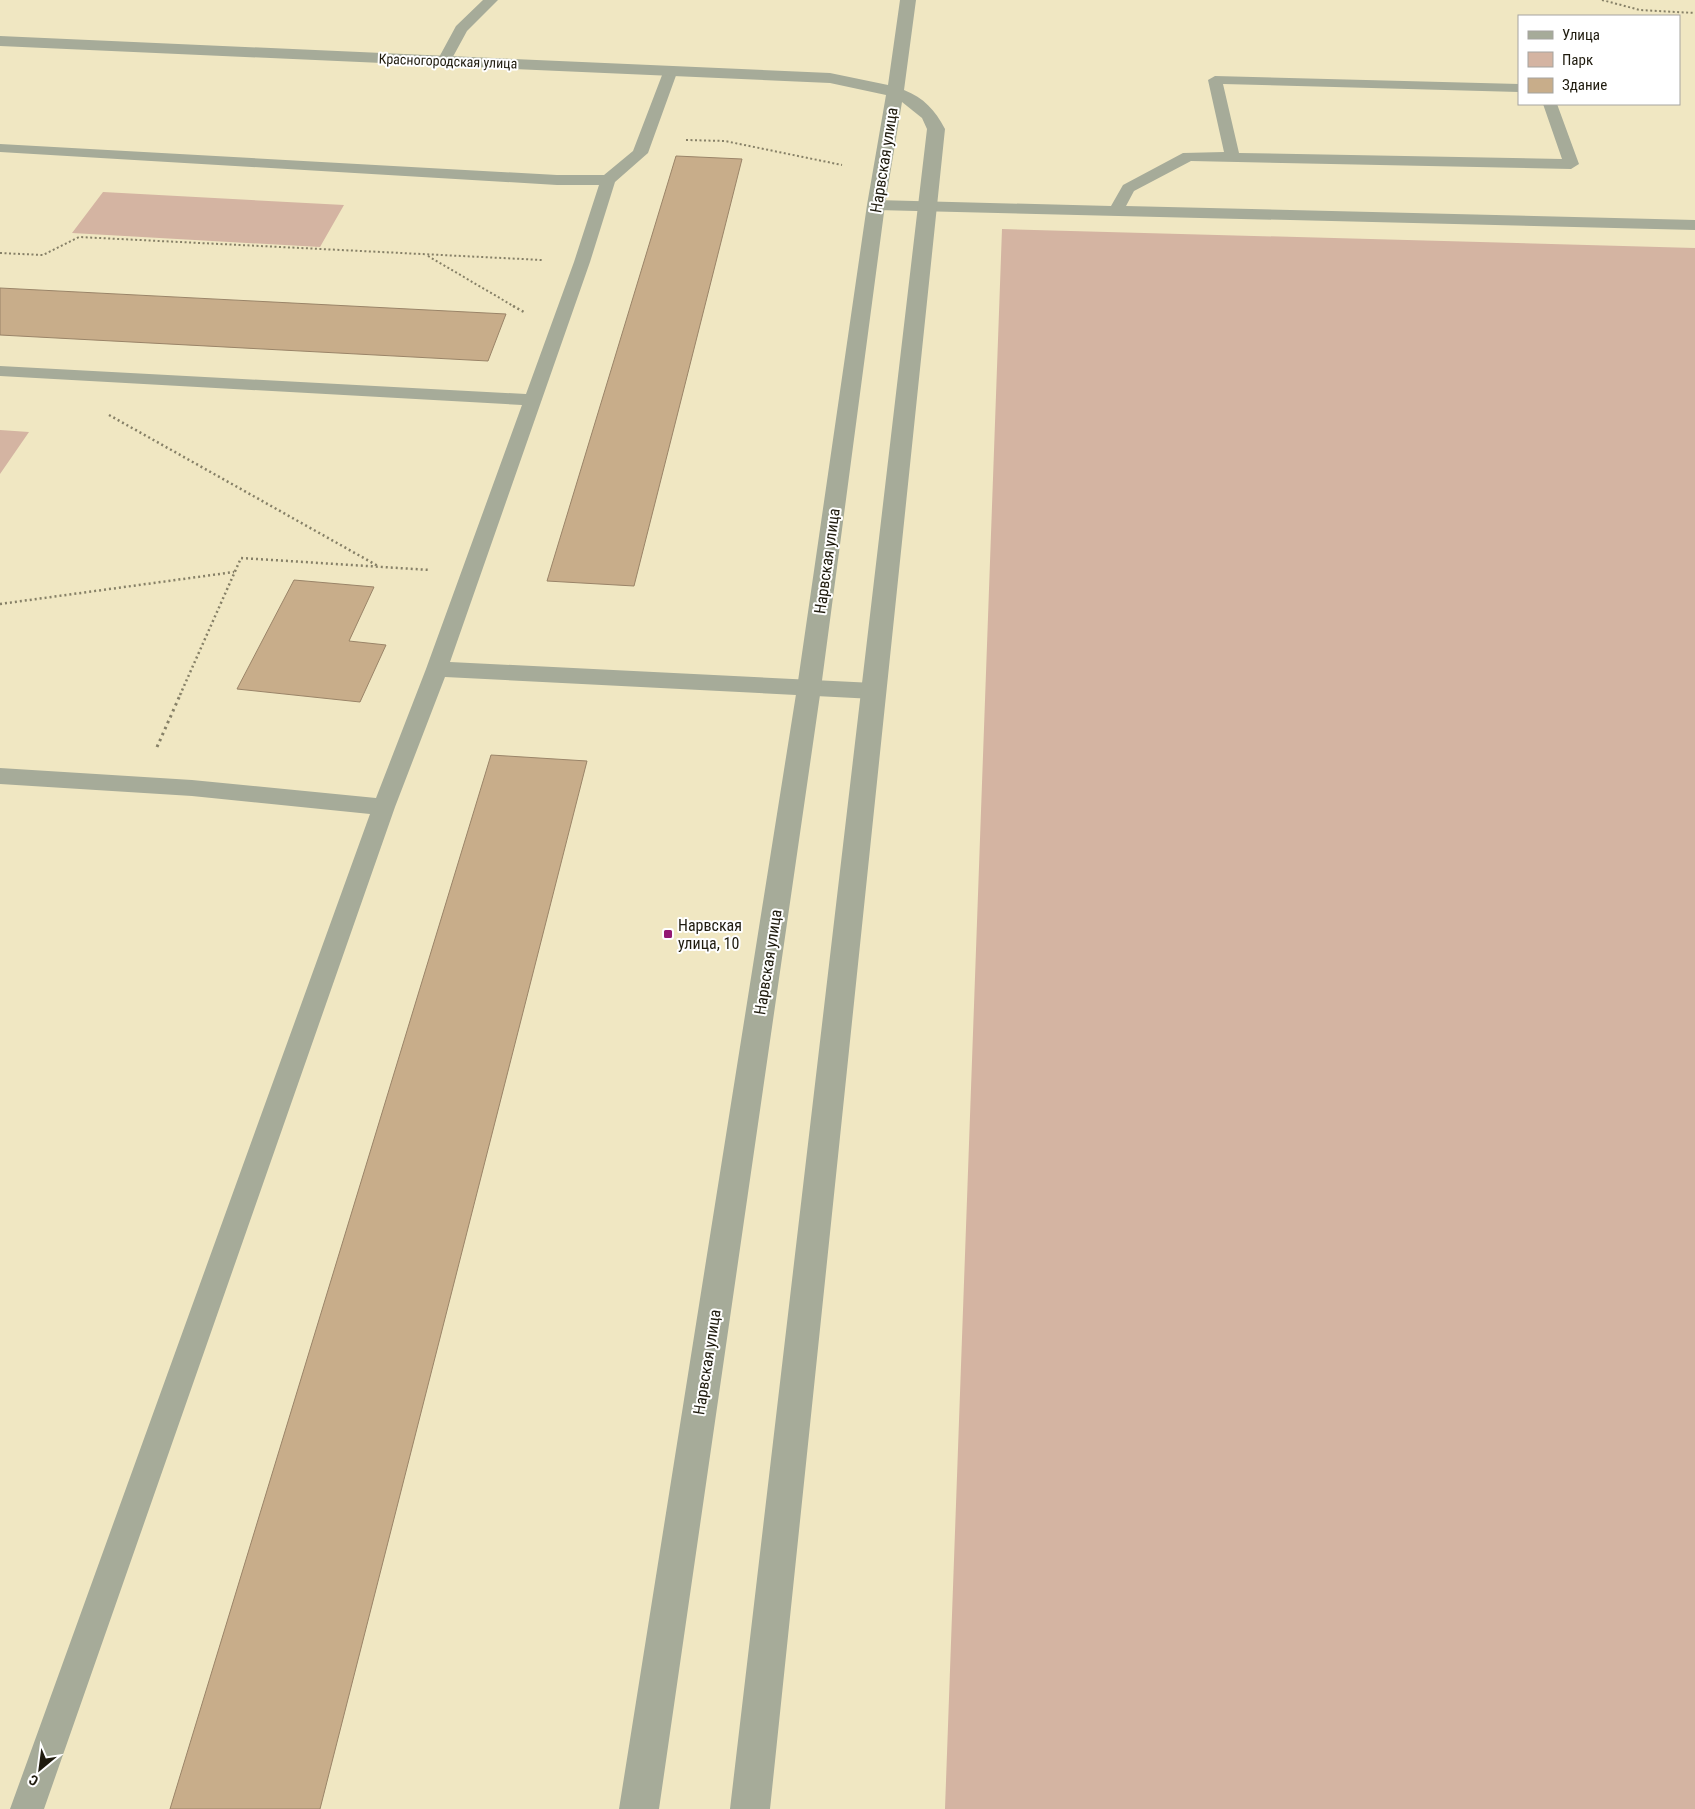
<svg xmlns="http://www.w3.org/2000/svg" width="1695" height="1809" viewBox="0 0 1695 1809" font-family="'Roboto Condensed',sans-serif">
<rect width="100%" height="100%" fill="#f0e7c2"/>
<!-- green -->
<path fill="#d4b4a2" d="M 103,192 L 344,205 L 320,247 L 72,233 Z
M 1002,229 L 1695,248 L 1695,1809 L 945,1809 Z
M 0,430 L 29,432 L 0,474 Z"/>
<!-- building -->
<path fill="#c8ad8a" stroke="#9a8468" d="M 676,156 L 742,159 L 634,586 L 547,581 Z
M 0,288 L 506,314 L 488,361 L 0,335 Z
M 294,580 L 374,587 L 349,641 L 386,645 L 360,702 L 237,689 Z
M 491,755 L 587,761 L 320,1809 L 170,1809 Z"/>
<g fill="none" stroke-linecap="round" stroke-linejoin="round">
<!-- path-far2 -->
<path stroke="#868067" stroke-width="2" stroke-dasharray="2 2.5" stroke-linecap="butt" d="M 1602,0 L 1640,10 L 1695,13
M 686,140 L 725,141 L 842,165
M 0,253 L 43,255 L 79,237 L 542,260
M 428,256 L 515,307"/>
<!-- path-far1 -->
<path stroke="#868067" stroke-width="2.5" stroke-dasharray="2 3" stroke-linecap="butt" d="M 513,306 L 524,312
M 109,415 L 378,566
M 0,604 L 234,572
M 180,695 L 241,558 L 430,570"/>
<!-- path -->
<path stroke="#868067" stroke-width="3" stroke-dasharray="2.5 4" stroke-linecap="butt" d="M 157,747 L 181,693"/>
<!-- lane -->
<path fill="#a6ab99" fill-rule="evenodd" d="M 483,0 L 498,0 L 467,31 L 449,64 L 439,64 L 437,61 L 456,26 Z
M 671,66 L 678,70 L 648,153 L 615,182 L 590,262 L 450,662 L 874,683 L 882,686 L 885,691 L 882,696 L 874,699 L 445,677 L 395,807 L 44,1809 L 10,1809 L 370,814 L 192,796 L 0,784 L 0,768 L 192,780 L 376,798 L 426,669 L 522,405 L 0,376 L 0,366 L 526,394 L 574,262 L 599,185 L 557,185 L 0,152 L 0,144 L 557,175 L 604,175 L 633,151 L 664,70 Z
M 1215,76 L 1519,84 L 1519,92 L 1223,84 L 1239,153 L 1562,159 L 1543,104 L 1557,104 L 1579,164 L 1571,169 L 1191,161 L 1134,191 L 1126,206 L 1695,220 L 1695,230 L 876,210 L 868,205 L 876,200 L 1111,206 L 1123,185 L 1183,153 L 1224,152 L 1208,80 Z"/>
<!-- street -->
<path fill="#a6ab99" fill-rule="evenodd" d="M 900,0 L 916,0 L 904,90 C 924,98 935,110 945,129 L 770,1809 L 730,1809 L 927,129 L 922,118 L 902,102 L 885,205 L 821,688 L 659,1809 L 619,1809 L 797,688 L 867,205 L 886,95 L 830,83 L 0,46 L 0,36 L 830,73 L 888,85 Z"/>
</g>
<!-- markers -->
<rect fill="#941873" stroke="#fff" stroke-width="2" x="663" y="929" width="10" height="10" rx="2.5"/>
<g text-anchor="middle" dominant-baseline="central" stroke-width="4" stroke-linejoin="round" paint-order="stroke">
<!-- far-street labels -->
<g font-size="14" fill="#1f1b0e" stroke="#fff">
<text transform="translate(448 61) rotate(2)">Красногородская улица</text>
</g>
<!-- street labels -->
<g font-size="16" fill="#1f1b0e" stroke="#fff">
<text transform="translate(884 160) rotate(-81)">Нарвская улица</text>
<text transform="translate(827 561) rotate(-82)">Нарвская улица</text>
<text transform="translate(768 962) rotate(-81)">Нарвская улица</text>
<text transform="translate(707 1362) rotate(-81)">Нарвская улица</text>
</g>
<!-- poi labels -->
<g font-size="16" fill="#1f1b0e" stroke="#fff" text-anchor="start">
<text x="678" y="925">Нарвская<tspan x="678" dy="18">улица, 10</tspan></text>
</g>
</g>
<!-- legend -->
<rect x="1518" y="15" width="162" height="90" fill="#ffffff" stroke="#a5a49f"/>
<rect x="1528" y="31" width="25" height="8" fill="#a6ab99" stroke="#a5a49f"/>
<text x="1562" y="40" font-size="15" fill="#1f1b0e">Улица</text>
<rect x="1528" y="52" width="25" height="15" fill="#d4b4a2" stroke="#a5a49f"/>
<text x="1562" y="65" font-size="15" fill="#1f1b0e">Парк</text>
<rect x="1528" y="78" width="25" height="15" fill="#c8ad8a" stroke="#a5a49f"/>
<text x="1562" y="90" font-size="15" fill="#1f1b0e">Здание</text>
<!-- north arrow -->
<g transform="translate(40 1769) rotate(209)" stroke="#ffffff" stroke-width="4" paint-order="stroke">
<path d="M0-4L9 19L0 12L-9 19Z" fill="#1f1b0e"/>
<text y="-8" font-size="14" font-weight="bold" text-anchor="middle" fill="#1f1b0e">С</text>
</g>
</svg>
